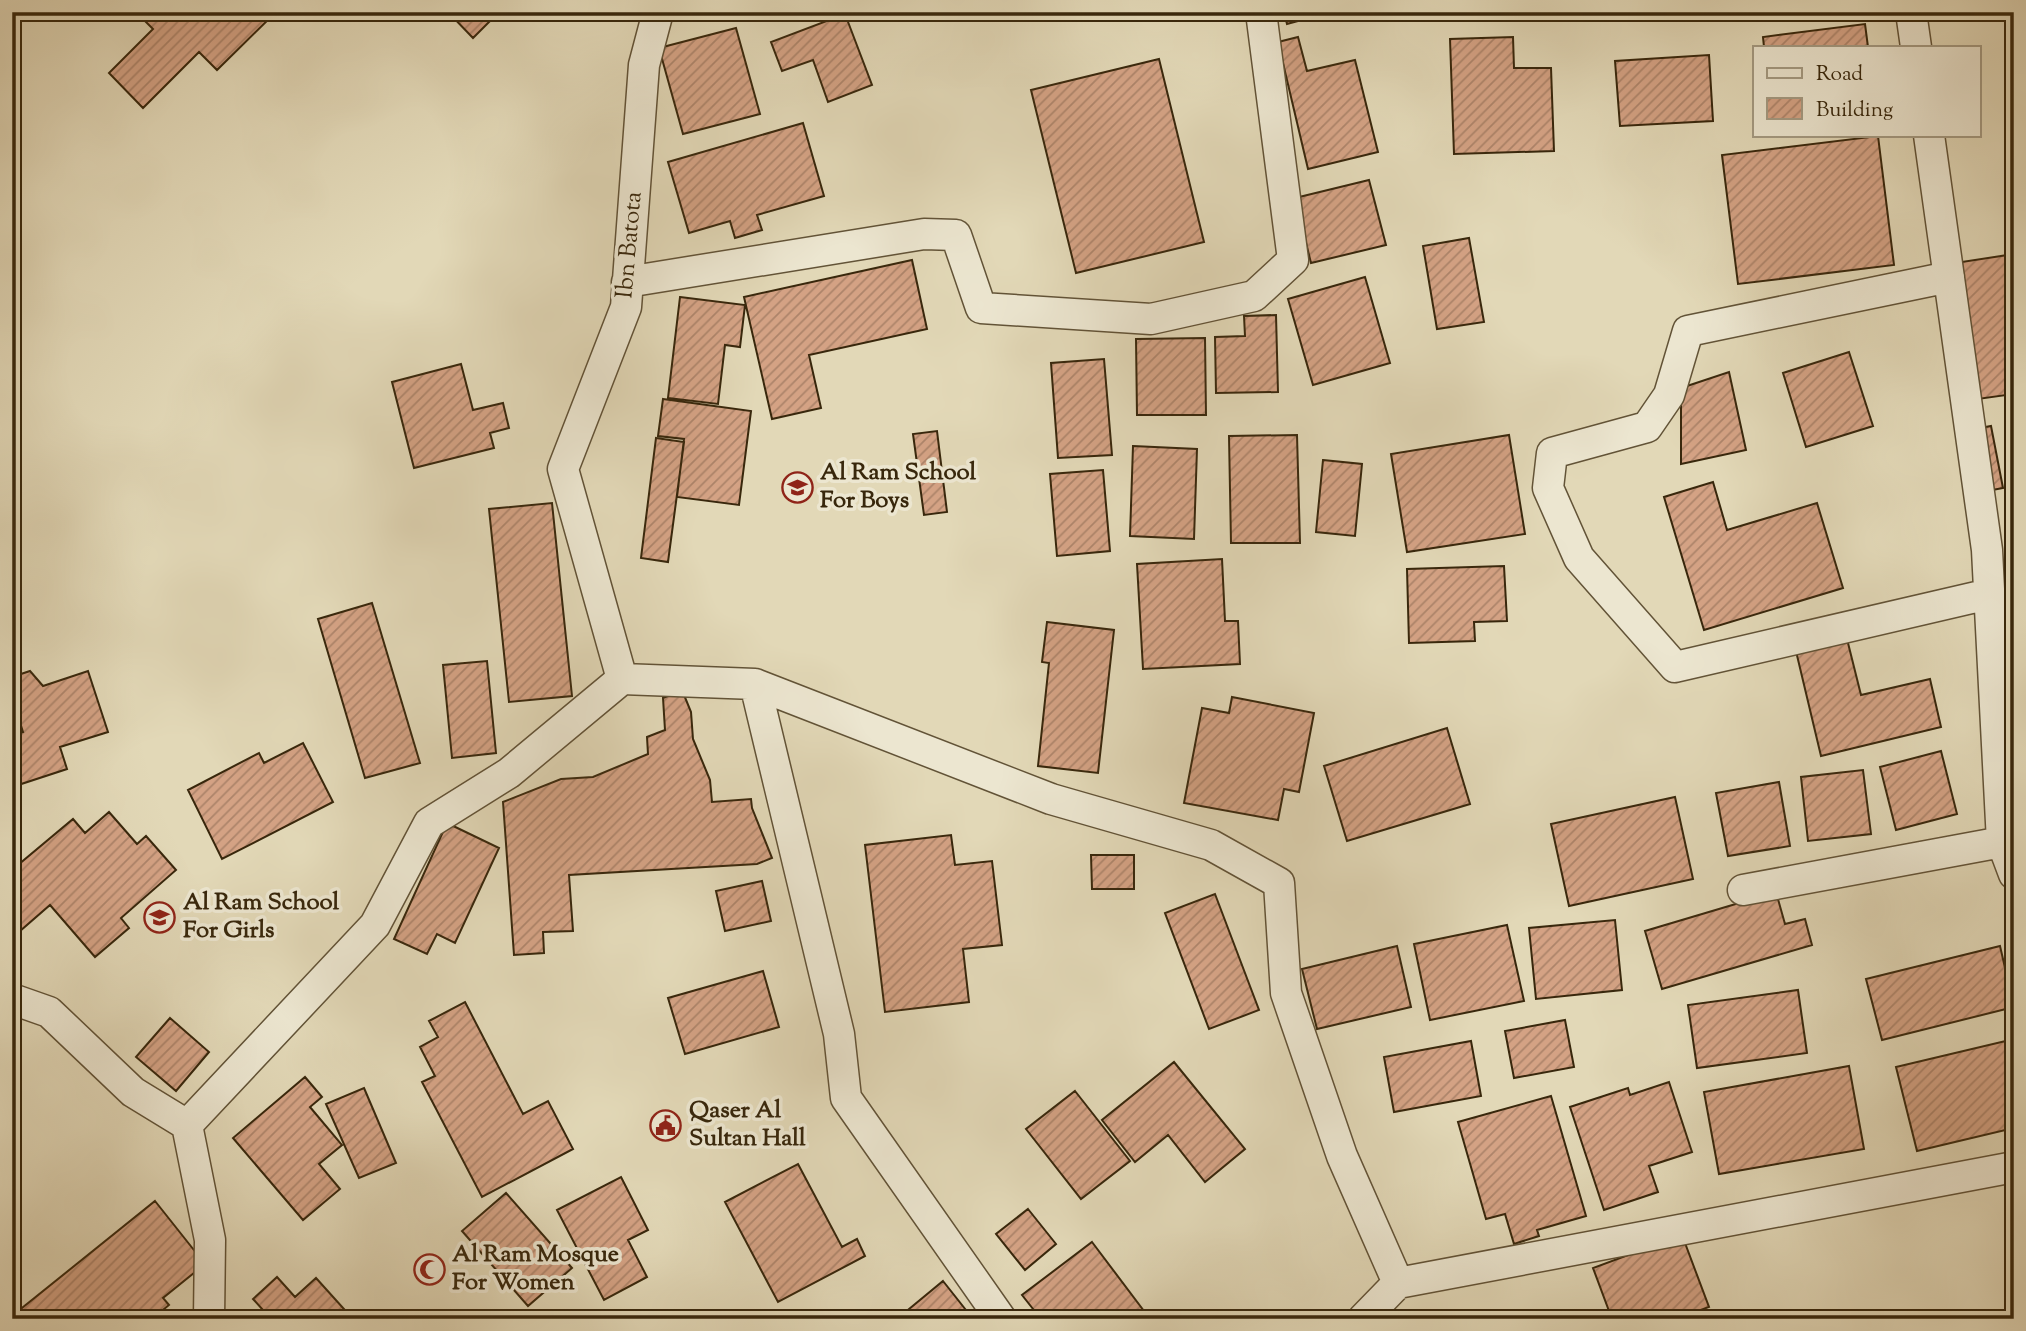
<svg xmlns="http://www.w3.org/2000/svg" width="2026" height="1331" viewBox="0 0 2026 1331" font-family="'Sorts Mill Goudy',serif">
<defs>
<pattern id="building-hatch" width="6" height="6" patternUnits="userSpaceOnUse" patternTransform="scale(1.75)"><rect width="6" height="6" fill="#d4a284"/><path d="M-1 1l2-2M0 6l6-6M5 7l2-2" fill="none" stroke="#ad846a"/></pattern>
</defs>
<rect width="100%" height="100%" fill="#e2d8b7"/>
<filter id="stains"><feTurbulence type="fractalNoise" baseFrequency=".00286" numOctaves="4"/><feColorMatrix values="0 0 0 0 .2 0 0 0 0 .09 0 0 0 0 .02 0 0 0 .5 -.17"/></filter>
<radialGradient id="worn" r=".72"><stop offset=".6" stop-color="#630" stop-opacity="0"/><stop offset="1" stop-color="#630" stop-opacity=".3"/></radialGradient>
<!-- building -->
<path fill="url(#building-hatch)" stroke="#38270c" stroke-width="2" d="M 136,12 L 276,12 L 217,70 L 199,52 L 143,108 L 109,73 L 153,29 Z
M 448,12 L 499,12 L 473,38 Z
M 1284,12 L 1331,12 L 1287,24 Z
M 845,14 L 872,85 L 828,102 L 813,60 L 782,71 L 771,42 Z
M 1865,24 L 1868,47 L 1764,47 L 1763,37 Z
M 736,28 L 760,114 L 683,134 L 659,48 Z
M 1298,37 L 1307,71 L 1355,60 L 1378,152 L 1308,169 L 1278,42 Z
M 1513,37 L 1514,68 L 1551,68 L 1554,151 L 1454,154 L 1450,39 Z
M 1709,55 L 1713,121 L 1620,126 L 1615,61 Z
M 1159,59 L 1204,242 L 1076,273 L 1031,90 Z
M 803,123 L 824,196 L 757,215 L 762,230 L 735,238 L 730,221 L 689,233 L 668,162 Z
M 1878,136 L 1894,265 L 1738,284 L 1722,155 Z
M 1369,180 L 1386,245 L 1311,263 L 1295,198 Z
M 1469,238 L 1484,322 L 1437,329 L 1423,246 Z
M 2014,254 L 2014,394 L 1978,399 L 1955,263 Z
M 912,260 L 927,329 L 809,355 L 821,408 L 772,419 L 744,297 Z
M 1365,277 L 1390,363 L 1313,385 L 1288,299 Z
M 680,297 L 745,305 L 740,347 L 725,345 L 718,404 L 668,398 Z
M 1276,315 L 1278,392 L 1216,393 L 1215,337 L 1245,336 L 1244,316 Z
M 1205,338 L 1206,415 L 1137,415 L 1136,339 Z
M 1849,352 L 1873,426 L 1806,447 L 1783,373 Z
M 1104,359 L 1112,455 L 1058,458 L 1051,363 Z
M 461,364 L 473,410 L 503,403 L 509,428 L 490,433 L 494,448 L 414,468 L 392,382 Z
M 1729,372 L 1746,450 L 1681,464 L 1681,388 Z
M 663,399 L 751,411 L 739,505 L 677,497 L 684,439 L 658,436 Z
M 1991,426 L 2003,488 L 1987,491 L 1975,429 Z
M 937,431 L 947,512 L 924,515 L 913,434 Z
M 1297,435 L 1300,543 L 1231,543 L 1229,436 Z
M 1509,435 L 1525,534 L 1407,552 L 1391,454 Z
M 656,438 L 684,442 L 668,562 L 641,558 Z
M 1133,446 L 1197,449 L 1194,539 L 1130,536 Z
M 1323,460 L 1362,464 L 1355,536 L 1316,532 Z
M 1103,470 L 1110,551 L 1057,556 L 1050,474 Z
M 1713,482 L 1727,530 L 1817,503 L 1843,588 L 1704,630 L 1664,497 Z
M 552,503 L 572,696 L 509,702 L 489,509 Z
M 1222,559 L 1225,621 L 1238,621 L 1240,664 L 1143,669 L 1137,564 Z
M 1504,566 L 1507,621 L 1474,622 L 1475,641 L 1409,643 L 1407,569 Z
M 372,603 L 420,763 L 365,778 L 318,619 Z
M 1047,622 L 1114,630 L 1098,773 L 1038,766 L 1049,663 L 1042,662 Z
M 1846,635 L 1861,695 L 1930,679 L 1941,727 L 1821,756 L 1795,647 Z
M 487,661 L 496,753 L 452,758 L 443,665 Z
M 30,671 L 43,686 L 88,671 L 108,732 L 60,747 L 67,769 L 12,787 L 12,735 L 23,732 L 12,697 L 12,677 Z
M 682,690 L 691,712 L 693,739 L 710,780 L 712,802 L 751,799 L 752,808 L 772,858 L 757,864 L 569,875 L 573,931 L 543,932 L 544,953 L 514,955 L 503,802 L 561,779 L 593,777 L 648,754 L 647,737 L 665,730 L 663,698 Z
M 1232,697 L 1314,713 L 1299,792 L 1284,789 L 1278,820 L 1184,803 L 1202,708 L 1229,713 Z
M 1447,728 L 1470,804 L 1347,841 L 1324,766 Z
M 303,743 L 333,802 L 222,859 L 188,790 L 259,753 L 264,763 Z
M 1941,751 L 1957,814 L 1896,830 L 1880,767 Z
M 1863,770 L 1871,834 L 1808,841 L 1801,777 Z
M 1779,782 L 1790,846 L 1728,856 L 1716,793 Z
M 1675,797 L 1693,879 L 1569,906 L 1551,824 Z
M 109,812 L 137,844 L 146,836 L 176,870 L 121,918 L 129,928 L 95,957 L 50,905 L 12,938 L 12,870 L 73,819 L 85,833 Z
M 447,823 L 499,848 L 455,943 L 437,934 L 427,954 L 394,939 Z
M 951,835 L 955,865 L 992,861 L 1002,945 L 963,949 L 969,1002 L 885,1012 L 865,845 Z
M 1091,855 L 1134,855 L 1134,889 L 1092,889 Z
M 762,881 L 771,921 L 725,931 L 716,891 Z
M 1776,892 L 1785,924 L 1805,919 L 1812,945 L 1662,989 L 1645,931 Z
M 1215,894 L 1259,1010 L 1209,1029 L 1165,913 Z
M 1615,920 L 1622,990 L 1536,999 L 1529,928 Z
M 1507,925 L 1524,1001 L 1430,1020 L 1414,944 Z
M 1397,946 L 1411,1007 L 1317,1029 L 1302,969 Z
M 2000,946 L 2014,1007 L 1882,1040 L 1866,979 Z
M 763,971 L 779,1027 L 685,1054 L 668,998 Z
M 1798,990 L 1807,1053 L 1697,1068 L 1688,1005 Z
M 465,1002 L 523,1114 L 548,1101 L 573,1149 L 482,1197 L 422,1082 L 435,1076 L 420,1047 L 438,1037 L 429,1021 Z
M 170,1018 L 209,1052 L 176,1091 L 136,1057 Z
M 1565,1020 L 1574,1067 L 1514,1078 L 1505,1031 Z
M 2014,1039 L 2014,1128 L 1917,1151 L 1896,1067 Z
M 1471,1041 L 1481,1096 L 1394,1112 L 1384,1057 Z
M 1174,1062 L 1245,1149 L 1205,1182 L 1168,1135 L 1135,1162 L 1102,1120 Z
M 1849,1066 L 1864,1149 L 1719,1174 L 1704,1092 Z
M 305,1077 L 322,1097 L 310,1107 L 342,1145 L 319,1164 L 340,1189 L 303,1220 L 233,1138 Z
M 1669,1082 L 1692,1152 L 1649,1166 L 1658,1192 L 1604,1210 L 1570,1107 L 1628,1088 L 1630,1095 Z
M 364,1088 L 396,1163 L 359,1178 L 326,1104 Z
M 1075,1091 L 1130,1161 L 1081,1199 L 1026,1129 Z
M 1551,1096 L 1586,1216 L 1537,1230 L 1539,1236 L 1514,1244 L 1505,1214 L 1486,1219 L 1458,1122 Z
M 798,1164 L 842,1247 L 857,1239 L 865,1256 L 778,1302 L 725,1202 Z
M 621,1177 L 648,1230 L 628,1240 L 647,1277 L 604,1300 L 557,1210 Z
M 506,1193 L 572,1268 L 528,1306 L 462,1231 Z
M 155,1201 L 205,1264 L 163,1298 L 169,1305 L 152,1319 L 12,1319 L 12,1316 Z
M 1028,1209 L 1056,1244 L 1025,1270 L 996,1234 Z
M 1682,1235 L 1709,1307 L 1676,1319 L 1612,1319 L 1593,1268 Z
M 1092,1242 L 1150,1319 L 1041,1319 L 1022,1295 Z
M 277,1277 L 295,1297 L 316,1278 L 353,1319 L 271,1319 L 253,1299 Z
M 943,1281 L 973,1319 L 897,1319 Z"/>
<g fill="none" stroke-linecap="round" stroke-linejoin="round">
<defs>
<path id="street" d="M 1911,12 L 1916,47
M 1929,135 L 1987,550 L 2002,842 L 2014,874
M 1949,277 L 1688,331 L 1669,395 L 1647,427 L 1552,453 L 1548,488 L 1579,558 L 1675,667 L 1989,594
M 627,282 L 924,234 L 956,235 L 981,308 L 1151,319 L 1254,296 L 1293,260 L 1261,12
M 622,679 L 563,469 L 626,307 L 644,65 L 658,12
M 755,684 L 1051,799 L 1211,845 L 1279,883 L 1286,993 L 1342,1156 L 1398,1283 L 1363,1319
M 1743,890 L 2002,842
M 12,999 L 49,1012 L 133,1092 L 187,1125 L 210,1240 L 209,1319
M 187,1125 L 375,925 L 429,823 L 509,773 L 622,679 L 755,684 L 839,1034 L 846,1098 L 1001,1319
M 1398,1283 L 2014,1167"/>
</defs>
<!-- street casing -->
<use href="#street" stroke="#625337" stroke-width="33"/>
<!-- street -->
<use href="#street" stroke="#ece6d0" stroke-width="30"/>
</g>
<!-- icons -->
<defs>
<symbol id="school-ring" viewBox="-11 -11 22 22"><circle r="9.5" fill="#ece6d0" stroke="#8f2418" stroke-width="1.5"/><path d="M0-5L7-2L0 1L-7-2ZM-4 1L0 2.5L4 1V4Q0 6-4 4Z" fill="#8f2418"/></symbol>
<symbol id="civic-ring" viewBox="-11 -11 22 22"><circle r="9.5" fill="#ece6d0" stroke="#8f2418" stroke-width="1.5"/><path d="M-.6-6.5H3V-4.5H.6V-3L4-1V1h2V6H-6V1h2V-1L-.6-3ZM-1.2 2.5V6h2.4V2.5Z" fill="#8f2418"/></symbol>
<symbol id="mosque-ring" viewBox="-11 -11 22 22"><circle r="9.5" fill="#ece6d0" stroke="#8f2418" stroke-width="1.5"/><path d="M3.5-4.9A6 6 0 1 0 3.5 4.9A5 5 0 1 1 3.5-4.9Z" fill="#8f2418"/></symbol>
</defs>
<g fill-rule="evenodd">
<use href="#school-ring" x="780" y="470" width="35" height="35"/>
<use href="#school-ring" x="142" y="900" width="35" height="35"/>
<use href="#civic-ring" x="648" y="1108" width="35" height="35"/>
<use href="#mosque-ring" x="412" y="1252" width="35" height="35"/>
</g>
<g text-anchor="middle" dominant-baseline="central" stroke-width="7" stroke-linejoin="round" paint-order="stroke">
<!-- street labels -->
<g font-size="24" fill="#38270c" stroke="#ece6d0">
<text transform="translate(630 245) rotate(-85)">Ibn Batota</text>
</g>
<!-- poi labels -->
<g font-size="24" font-weight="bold" fill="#38270c" stroke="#ece6d0" text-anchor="start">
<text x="820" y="473">Al Ram School<tspan x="820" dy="28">For Boys</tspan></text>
<text x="183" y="903">Al Ram School<tspan x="183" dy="28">For Girls</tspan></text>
<text x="689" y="1111">Qaser Al<tspan x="689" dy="28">Sultan Hall</tspan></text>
<text x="452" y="1255">Al Ram Mosque<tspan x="452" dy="28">For Women</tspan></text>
</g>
</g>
<!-- margin -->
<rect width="2026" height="1331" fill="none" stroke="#e2d8b7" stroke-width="42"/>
<rect x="14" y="14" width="1998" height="1303" fill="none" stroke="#38270c" stroke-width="3.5"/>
<rect x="21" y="21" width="1984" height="1289" fill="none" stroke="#38270c" stroke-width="2"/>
<!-- legend -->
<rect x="1753" y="46" width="228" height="91" fill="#ece6d0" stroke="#a49a82" stroke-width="2"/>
<rect x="1767" y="68" width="35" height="10" fill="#ece6d0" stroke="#a49a82" stroke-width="2"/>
<text x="1816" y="80" font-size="21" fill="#38270c">Road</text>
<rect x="1767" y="98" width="35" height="21" fill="url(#building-hatch)" stroke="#a49a82" stroke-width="2"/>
<text x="1816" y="116" font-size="21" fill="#38270c">Building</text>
<rect width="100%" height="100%" filter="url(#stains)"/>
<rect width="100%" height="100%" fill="url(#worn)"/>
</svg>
